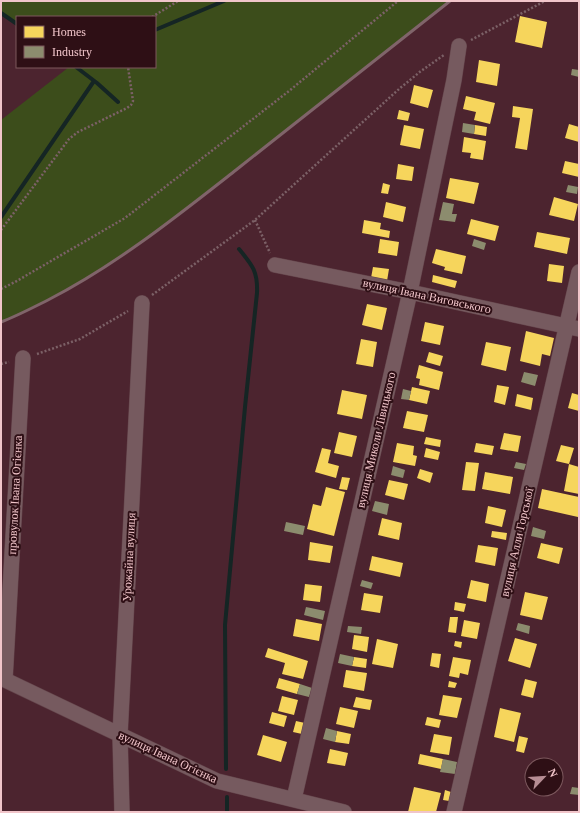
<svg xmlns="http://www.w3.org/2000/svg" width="580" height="813" viewBox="0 0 580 813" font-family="'Times New Roman',serif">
<rect width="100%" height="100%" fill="#4c242f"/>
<!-- green -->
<path fill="#3c4d1b" d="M 1,1 L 450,1 C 380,57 309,112 239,168 C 178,216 117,264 48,300 C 32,308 17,316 1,322 L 1,120 L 69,67 L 155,67 L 155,17 L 17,17 L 17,24 L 1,13 Z"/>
<!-- homes -->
<path fill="#f6d55c" d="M 520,16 L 547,22 L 542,48 L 515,42 Z
M 479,60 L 500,64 L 497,86 L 476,82 Z
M 414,85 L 433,90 L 428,108 L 410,103 Z
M 466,96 L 495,103 L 490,124 L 474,120 L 476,112 L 463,109 Z
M 513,106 L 533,109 L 527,150 L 515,148 L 520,118 L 512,117 Z
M 399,110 L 410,113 L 408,121 L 397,119 Z
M 569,124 L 579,127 L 579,142 L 565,138 Z
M 404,125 L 424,129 L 420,149 L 400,145 Z
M 475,125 L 487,127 L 486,136 L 474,134 Z
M 464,137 L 486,141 L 483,160 L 470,158 L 471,153 L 462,152 Z
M 565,161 L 579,164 L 579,177 L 562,173 Z
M 398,164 L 414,167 L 412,181 L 396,179 Z
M 450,178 L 479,183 L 474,204 L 446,198 Z
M 383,183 L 390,185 L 388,194 L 381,193 Z
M 554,197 L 578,204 L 574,221 L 549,215 Z
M 386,202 L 406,207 L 403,222 L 383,217 Z
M 471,219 L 499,226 L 495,241 L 467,234 Z
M 364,220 L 381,223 L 380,229 L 390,231 L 389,238 L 362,233 Z
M 537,232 L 570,238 L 567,254 L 534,247 Z
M 380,239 L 399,242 L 397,256 L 378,253 Z
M 436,249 L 466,256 L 462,274 L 444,270 L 445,267 L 432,263 Z
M 549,264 L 564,266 L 562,283 L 547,281 Z
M 373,267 L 389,269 L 387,281 L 371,278 Z
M 433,275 L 457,281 L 455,288 L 432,282 Z
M 367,304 L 387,308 L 382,330 L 362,325 Z
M 425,322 L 444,326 L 440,345 L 421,341 Z
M 526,331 L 554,338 L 550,356 L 542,354 L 540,366 L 520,361 Z
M 361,339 L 377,342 L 373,367 L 356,364 Z
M 486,342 L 511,347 L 506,371 L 481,365 Z
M 429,352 L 443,356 L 440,366 L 426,362 Z
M 419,365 L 443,372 L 439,390 L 419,385 L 420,379 L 416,378 Z
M 497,385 L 509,387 L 505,405 L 494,402 Z
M 412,387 L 430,391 L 427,404 L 409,400 Z
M 342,390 L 367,395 L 362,419 L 337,414 Z
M 572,393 L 579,395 L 579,411 L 568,408 Z
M 517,394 L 533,398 L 531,410 L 515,406 Z
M 407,411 L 428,415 L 424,432 L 403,428 Z
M 339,432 L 357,436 L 352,457 L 334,453 Z
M 504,433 L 521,436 L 518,452 L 500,449 Z
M 426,437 L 441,440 L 440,447 L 424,444 Z
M 397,443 L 414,446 L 413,455 L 417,456 L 415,466 L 393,462 Z
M 476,443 L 494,446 L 492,455 L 474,452 Z
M 561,445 L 574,448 L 569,464 L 579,467 L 579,494 L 564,491 L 569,464 L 556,461 Z
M 322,448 L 331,450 L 328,463 L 339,466 L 336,478 L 315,472 Z
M 426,448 L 440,452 L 438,460 L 424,457 Z
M 466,462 L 479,463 L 475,491 L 462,490 Z
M 420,469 L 433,473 L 430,483 L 417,478 Z
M 485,472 L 513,477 L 510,494 L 482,489 Z
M 342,477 L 350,478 L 347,490 L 339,489 Z
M 389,480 L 408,484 L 404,500 L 385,495 Z
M 326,487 L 345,492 L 334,536 L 307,529 L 313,504 L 321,506 Z
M 542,489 L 579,497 L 579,511 L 578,517 L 538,508 Z
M 488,506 L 506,510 L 502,527 L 485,523 Z
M 382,518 L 402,523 L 399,540 L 378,535 Z
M 492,531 L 507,533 L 506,540 L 491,537 Z
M 310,542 L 333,546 L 330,563 L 308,560 Z
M 541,543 L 563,548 L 559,564 L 537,558 Z
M 478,545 L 498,548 L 495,566 L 475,562 Z
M 372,556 L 403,563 L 400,577 L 369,570 Z
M 471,580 L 489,584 L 486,602 L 467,598 Z
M 305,584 L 322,586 L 320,602 L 303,600 Z
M 525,592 L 548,597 L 542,620 L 520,615 Z
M 364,593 L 383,596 L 380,613 L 361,610 Z
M 455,602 L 466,604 L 464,612 L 454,610 Z
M 450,617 L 458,617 L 456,633 L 448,632 Z
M 296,619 L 322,624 L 319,641 L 293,636 Z
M 464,620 L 480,623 L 477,639 L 461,636 Z
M 354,635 L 369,637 L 367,652 L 352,649 Z
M 515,638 L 537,644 L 530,668 L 508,661 Z
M 377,639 L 398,644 L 393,668 L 372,664 Z
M 455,641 L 462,642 L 461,648 L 454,646 Z
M 268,648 L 308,661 L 303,679 L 282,674 L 285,663 L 265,657 Z
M 432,653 L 441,654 L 439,668 L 430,666 Z
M 354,657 L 367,659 L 366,668 L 352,666 Z
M 453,657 L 471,660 L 468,675 L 460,673 L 459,678 L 449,676 Z
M 346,670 L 367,673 L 364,691 L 343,687 Z
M 279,678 L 300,684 L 297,694 L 276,688 Z
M 525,679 L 537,682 L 533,698 L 521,695 Z
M 449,681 L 457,683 L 455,688 L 448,687 Z
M 443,695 L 462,698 L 457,718 L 439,715 Z
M 282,696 L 298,700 L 294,715 L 278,711 Z
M 356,697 L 372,700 L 370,710 L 353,707 Z
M 340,707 L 358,711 L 354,728 L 336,724 Z
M 500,708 L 521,713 L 514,742 L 494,737 Z
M 272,712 L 287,716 L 284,727 L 269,723 Z
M 427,717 L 441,720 L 439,728 L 425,725 Z
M 296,721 L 305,723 L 302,734 L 293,732 Z
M 337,731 L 351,734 L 349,744 L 335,742 Z
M 434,734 L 452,737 L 449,755 L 430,752 Z
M 263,735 L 287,742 L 281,762 L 257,755 Z
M 519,736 L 528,738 L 524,753 L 516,751 Z
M 330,749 L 348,753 L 345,766 L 327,763 Z
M 420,754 L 443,759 L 441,769 L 418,764 Z
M 414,787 L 441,793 L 436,812 L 408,812 Z
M 445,790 L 451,792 L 449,801 L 443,800 Z"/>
<!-- industry -->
<path fill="#8c8c6e" d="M 572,69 L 579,70 L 579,77 L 571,75 Z
M 463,123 L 475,125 L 474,134 L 462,132 Z
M 568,185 L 578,187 L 577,194 L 566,192 Z
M 443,202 L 454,204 L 452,214 L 457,214 L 455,222 L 439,220 Z
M 474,239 L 486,243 L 484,250 L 472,246 Z
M 524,372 L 538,375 L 535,386 L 521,382 Z
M 403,389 L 411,391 L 409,400 L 401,399 Z
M 516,462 L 526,464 L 524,470 L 514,468 Z
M 393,466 L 405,470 L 403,478 L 391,475 Z
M 375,501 L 389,504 L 387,515 L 372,511 Z
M 286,522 L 305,526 L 303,535 L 284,531 Z
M 533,527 L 546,531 L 544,539 L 531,536 Z
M 362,580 L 373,583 L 371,589 L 360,586 Z
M 306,607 L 325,611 L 323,620 L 304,615 Z
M 518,623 L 530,626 L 529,634 L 516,630 Z
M 348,626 L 362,627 L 361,634 L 347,632 Z
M 340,654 L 354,657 L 352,666 L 338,663 Z
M 300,684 L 312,688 L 309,697 L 297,694 Z
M 326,728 L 337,731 L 335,742 L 323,739 Z
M 443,759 L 457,762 L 455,774 L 440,772 Z
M 572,787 L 579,788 L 579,795 L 570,794 Z"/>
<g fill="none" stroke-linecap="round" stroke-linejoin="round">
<!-- stream -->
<path stroke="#152524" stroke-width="4" d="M 1,13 L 17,24
M 155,30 L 224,1
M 76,67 L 97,83 L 118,102
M 1,217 L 94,81
M 226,769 L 225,625 L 245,407 L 257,293 C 258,271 252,265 239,249
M 227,797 L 227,812"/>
<defs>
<path id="minor" d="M 275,265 L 410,292 L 579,329
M 1,678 L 217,781 L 344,812
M 5,680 L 23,358
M 294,799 L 410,292 L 454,80 L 459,46
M 122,812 L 120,735 L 142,303
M 454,812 L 579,272"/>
</defs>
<!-- minor casing -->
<use href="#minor" stroke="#64444b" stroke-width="16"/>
<!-- path -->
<path stroke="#7c6167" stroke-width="2.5" stroke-dasharray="2 2" stroke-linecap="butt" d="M 152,17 L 178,1
M 471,40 L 545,1
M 255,220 L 270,253
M 1,230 L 69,139 L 78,132 L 127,108 L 131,105 L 133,101 L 128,67
M 1,289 L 15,282 L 125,218 L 289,91 L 398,1
M 152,295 L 255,220 L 399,89 L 421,71 L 444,55
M 37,354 L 80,339 L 128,311
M 1,364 L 9,362"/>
<!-- minor -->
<use href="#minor" stroke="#765a5f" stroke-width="15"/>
<!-- rail -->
<path stroke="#80646a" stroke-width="3" d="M 1,322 C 17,316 32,308 48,300 C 116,265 176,217 236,170 C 308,113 379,57 450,1"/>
</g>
<g text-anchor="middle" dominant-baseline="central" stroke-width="4" stroke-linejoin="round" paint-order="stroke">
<!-- street labels -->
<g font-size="12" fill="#f1c5ca" stroke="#2e0f15">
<text transform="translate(427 296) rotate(12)">вулиця Івана Виговського</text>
<text transform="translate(376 440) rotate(-77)">вулиця Миколи Лівицького</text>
<text transform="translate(15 495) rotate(-87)">провулок Івана Огієнка</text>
<text transform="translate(517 542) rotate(-77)">вулиця Алли Горської</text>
<text transform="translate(129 557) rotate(-87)">Урожайна вулиця</text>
<text transform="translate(168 757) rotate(25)">вулиця Івана Огієнка</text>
</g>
</g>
<!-- border -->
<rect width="580" height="813" fill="none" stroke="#f1c5ca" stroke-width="4"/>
<!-- legend -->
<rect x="16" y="16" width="140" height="52" fill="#2e0f15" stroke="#7c585d"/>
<rect x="24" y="26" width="20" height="12" fill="#f6d55c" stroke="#7c585d"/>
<text x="52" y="36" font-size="12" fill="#f1c5ca">Homes</text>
<rect x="24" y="46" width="20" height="12" fill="#8c8c6e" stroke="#7c585d"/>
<text x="52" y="56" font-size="12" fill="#f1c5ca">Industry</text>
<!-- north arrow -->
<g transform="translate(544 777) rotate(65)"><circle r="19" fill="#2e0f15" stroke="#7c585d"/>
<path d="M0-3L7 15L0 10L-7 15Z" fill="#b78d94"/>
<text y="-6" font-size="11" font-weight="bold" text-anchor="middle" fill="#f1c5ca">N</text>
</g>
</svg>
